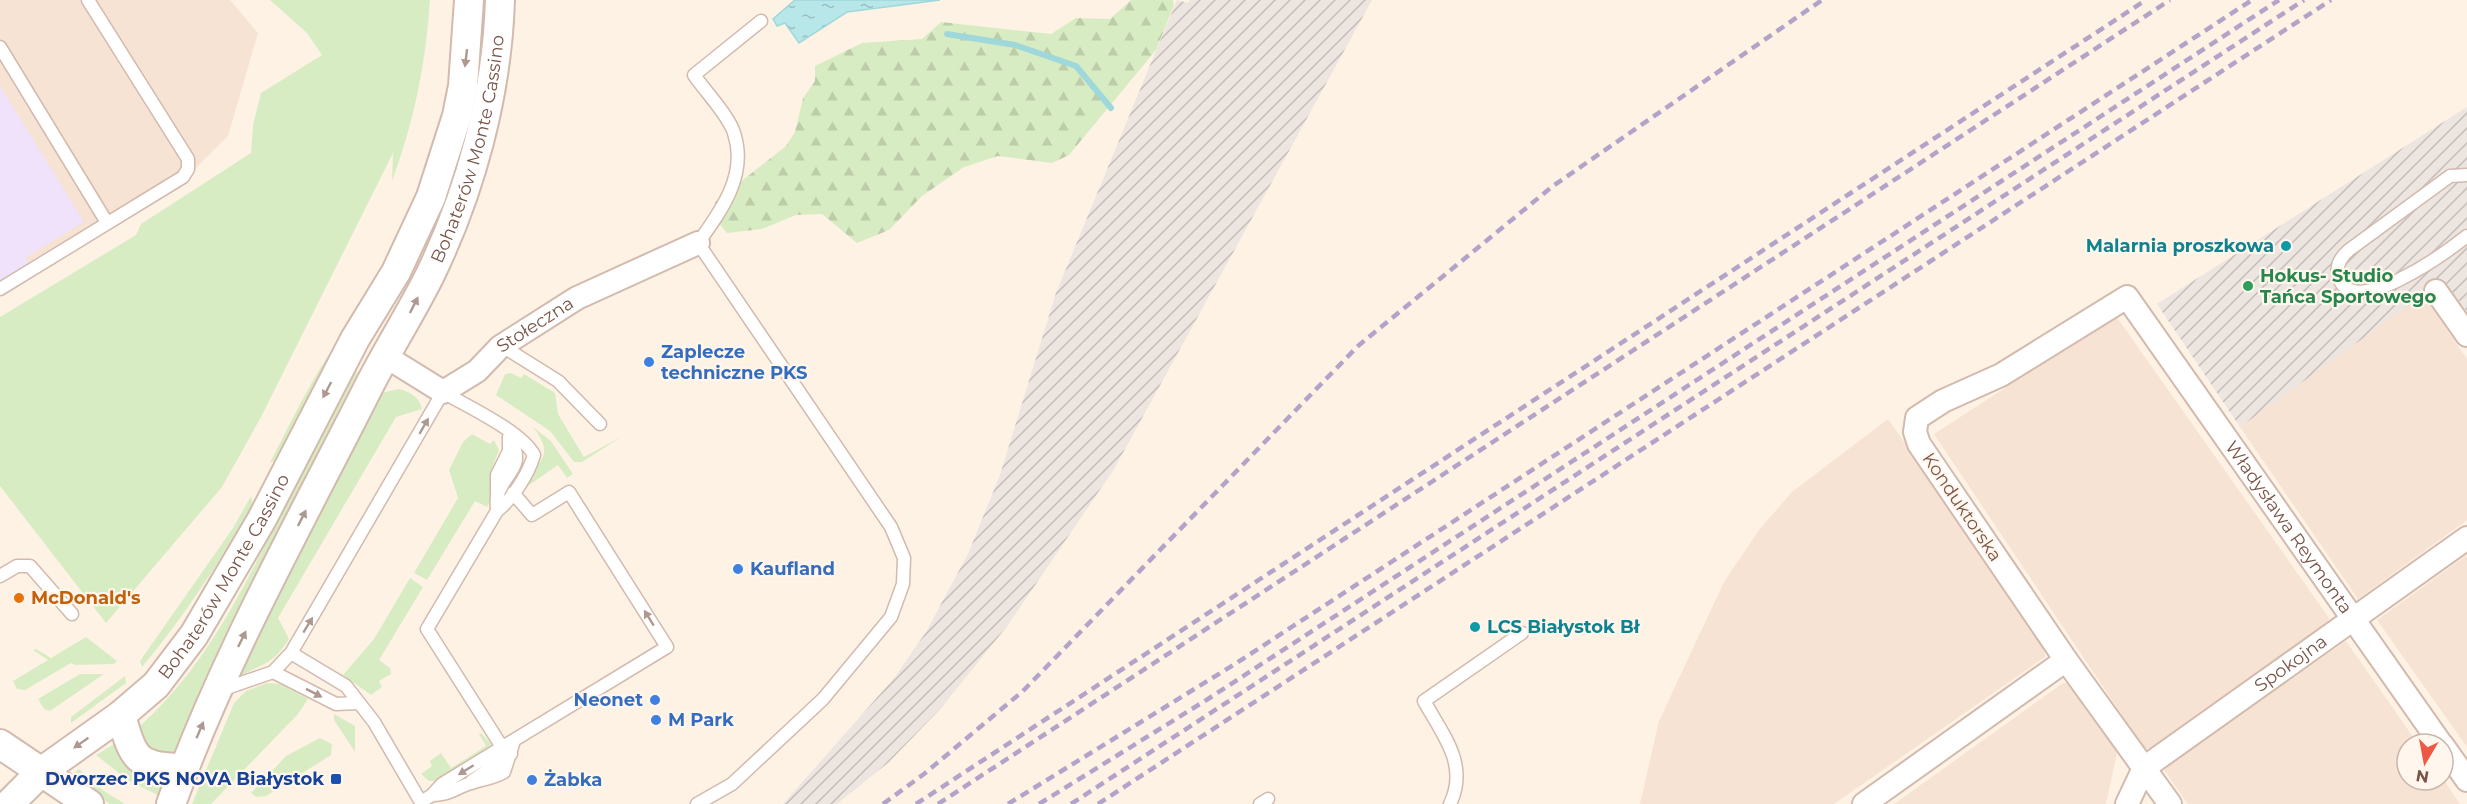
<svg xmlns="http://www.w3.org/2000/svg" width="2467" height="804" viewBox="0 0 2467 804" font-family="Montserrat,sans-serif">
<defs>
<pattern id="industrial-furrows" width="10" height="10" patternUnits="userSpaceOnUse" patternTransform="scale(1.5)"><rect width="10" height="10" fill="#ede5e0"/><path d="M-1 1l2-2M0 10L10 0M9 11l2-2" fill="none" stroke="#c5bcb8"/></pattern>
<pattern id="forest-firs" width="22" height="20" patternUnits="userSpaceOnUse" patternTransform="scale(1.5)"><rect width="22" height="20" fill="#d8ecc3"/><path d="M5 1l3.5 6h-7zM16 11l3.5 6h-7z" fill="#bdcca9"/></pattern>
<pattern id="water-ripples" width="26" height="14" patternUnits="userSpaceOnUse" patternTransform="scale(1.5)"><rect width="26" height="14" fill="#b8e7e9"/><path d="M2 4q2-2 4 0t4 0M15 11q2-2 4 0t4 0" fill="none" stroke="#9abebf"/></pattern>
</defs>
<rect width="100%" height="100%" fill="#fef2e5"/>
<!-- residential -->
<path fill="#f6e3d3" d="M 0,0 L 230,0 L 258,33 L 228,136 L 185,179 L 65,258 L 0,295 Z
M 2422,294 L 2467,359 L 2467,520 L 2358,599 L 2240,427 Z
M 2116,316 L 2329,618 L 2326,625 L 2152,749 L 2144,748 L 1934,434 Z
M 1888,419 L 2044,642 L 2045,657 L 1834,804 L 1640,804 L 1659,721 L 1724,582 L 1759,530 L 1792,492 Z
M 2467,555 L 2467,747 L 2377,620 Z
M 2346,641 L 2418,744 L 2407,744 L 2407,780 L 2443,779 L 2460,804 L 2188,804 L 2162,767 Z
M 2063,683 L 2074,684 L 2118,748 L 2106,804 L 1894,804 Z"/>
<!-- industrial -->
<path fill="url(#industrial-furrows)" d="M 1177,0 L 1188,3 L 1190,0 L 1372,0 L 1114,469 L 1008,625 L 941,708 L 889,762 L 837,804 L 783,804 L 895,677 L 926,632 L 968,554 L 1000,475 L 1056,293 Z
M 2467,107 L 2467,312 L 2444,280 L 2240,427 L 2157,304 Z"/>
<!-- education -->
<path fill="#efe2fa" d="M 0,86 L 84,222 L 26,257 L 29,263 L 0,281 Z"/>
<!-- grass -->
<path fill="#d8ecc3" d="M 270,0 L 430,0 C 426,63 414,122 392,181 L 393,153 L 261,417 L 222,487 L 106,623 L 0,486 L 0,317 L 136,235 L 141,224 L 251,153 L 253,125 L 261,93 L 322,55 L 307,33 Z
M 344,338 L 278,459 L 270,463 C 281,442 328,344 344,338 Z
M 356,368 L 357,374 L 303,481 L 175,754 L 153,757 L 139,731 L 142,724 C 208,664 245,585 284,507 C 308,460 332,414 356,368 Z
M 511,373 L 521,378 L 524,374 L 555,393 L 558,414 L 584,457 L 621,437 L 582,462 L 574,462 L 550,431 L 496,395 L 505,374 Z
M 399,389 C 410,392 420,397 422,409 L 396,417 L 278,618 L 289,639 C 270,669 262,661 237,679 L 234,677 L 379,398 L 385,392 Z
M 533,427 L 551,441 L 573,474 L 567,478 L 558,465 L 529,485 C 536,457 557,459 533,427 Z
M 472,434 L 490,444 L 494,440 L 499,450 L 491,471 L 491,499 L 487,507 L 475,501 L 427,580 L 414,573 L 458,498 L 449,470 L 463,442 Z
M 251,496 L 253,504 C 221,560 184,617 142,667 L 140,661 L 233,528 Z
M 410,578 L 423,587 L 379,660 L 390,668 L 391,674 L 379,681 L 382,687 L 371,695 L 343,675 L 374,639 Z
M 86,637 L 117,661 L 114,664 L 75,665 L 71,663 L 25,690 L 17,689 L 13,681 L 48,660 L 33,650 L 36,649 L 51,658 Z
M 80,674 L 104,674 L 50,711 L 44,709 L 38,699 Z
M 125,676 L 126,683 L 71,723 L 71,717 Z
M 267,683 L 280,684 L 308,699 L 298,714 L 211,804 L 192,804 L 234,703 L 246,691 Z
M 334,714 L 355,726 L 355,752 L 334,720 Z
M 481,733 L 491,744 L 490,748 L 437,781 L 429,781 L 421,774 L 432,766 L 430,761 L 441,753 L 451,768 L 486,746 L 479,734 Z
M 320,738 L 332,744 L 331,755 L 266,796 L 256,797 L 251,793 L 286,756 Z
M 119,741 L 169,776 L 162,797 L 129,781 L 96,755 Z
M 79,769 L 104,791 L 125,804 L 110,804 L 67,778 Z"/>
<!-- forest -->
<path fill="url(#forest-firs)" d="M 1131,0 L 1173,0 L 1174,5 L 1156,50 L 1069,155 L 1052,163 L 998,156 L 964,167 L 922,196 L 889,230 L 857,243 L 822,214 L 796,215 L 762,229 L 727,233 L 716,220 L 715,202 L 786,146 L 795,132 L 803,98 L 815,81 L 815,66 L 862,43 L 922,39 L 941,22 L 1051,34 L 1076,18 L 1110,19 Z"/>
<!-- water -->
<path fill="url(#water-ripples)" stroke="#9ed8db" stroke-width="1.5" d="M 795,0 L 940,0 L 847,12 L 799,43 L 785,23 L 777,26 L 773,19 Z"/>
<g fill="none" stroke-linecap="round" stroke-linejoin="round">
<!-- stream -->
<path stroke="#9ed8db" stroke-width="6" d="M 947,34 L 1015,45 L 1076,66 L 1111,108"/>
<defs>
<path id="service" d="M 0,47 L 106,221
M 2467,175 L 2450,176 L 2349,250 C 2342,256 2336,264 2338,274 C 2348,325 2448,251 2467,236
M 0,289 L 183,177 L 188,169 L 188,159 L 88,0
M 502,346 L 558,381 L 600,424
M 497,494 L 497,475 L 509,451 L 509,437
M 497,511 C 497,507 496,501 497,497 C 504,472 526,468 511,440
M 0,576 L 17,566 L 30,566 L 72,614
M 291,653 L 346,686 L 374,722 L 422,804
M 273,672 L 336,704 L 358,703
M 221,690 L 273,672 L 291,653 L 443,392 C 468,407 521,431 534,455 C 528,475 513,498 497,511 L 427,629 L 502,747
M 472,781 L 511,754
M 432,795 C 451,794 452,790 468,784 C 481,779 492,779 504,772 L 514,741
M 421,802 L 432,795 L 442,784 L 667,647 L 569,492 L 532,515 L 513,493
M 697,804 L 732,784 L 823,699 L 891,617 L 903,584 L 904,558 L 891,527 L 698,243 C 721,211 748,175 734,133 C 729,116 705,91 694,75 L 761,21
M 1260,804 L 1268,799
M 1450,804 C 1469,765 1443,735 1424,701 L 1522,633"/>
<g id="minor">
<path d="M 2436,291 L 2467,335"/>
<path id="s1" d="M 385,356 L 443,392 L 477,371 L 500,347 L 577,298 L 698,243"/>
<path d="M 2443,746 L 2467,780"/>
<path d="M 1864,804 L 2066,660"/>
<path id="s2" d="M 2127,804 L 2144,768 L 2467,538"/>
<path id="s3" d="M 2170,804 L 2066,660 L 1919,444 L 1915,432 L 1917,418 L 1943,401 L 2001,375 L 2127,297 L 2441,744"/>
</g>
<g id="tertiary">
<path d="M 121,715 C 133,758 136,768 184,768"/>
<path d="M 0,744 L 89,804"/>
<path id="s4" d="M 9,804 L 41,772 L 121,715 L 156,685 L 194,635 L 262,519 L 355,339 L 396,272 L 431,197 L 457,116 L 463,86 L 469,0"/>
<path id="s5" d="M 171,804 C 223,659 300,523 369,386 C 388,349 411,313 430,275 C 471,190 497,94 500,0"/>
</g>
</defs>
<!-- service casing -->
<use href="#service" stroke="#d2baad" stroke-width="15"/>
<!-- minor casing -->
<use href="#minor" stroke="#d2baad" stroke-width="26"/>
<!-- tertiary casing -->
<use href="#tertiary" stroke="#d2baad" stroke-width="32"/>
<!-- service -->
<use href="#service" stroke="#fff" stroke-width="12"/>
<!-- minor -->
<use href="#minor" stroke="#fff" stroke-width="22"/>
<!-- tertiary -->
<use href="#tertiary" stroke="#fff" stroke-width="28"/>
<!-- rail -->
<path stroke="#b3a3c8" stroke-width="4.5" stroke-dasharray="9 6" stroke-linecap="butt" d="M 883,804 L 924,774 L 1023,691 L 1358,346 L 1553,186 L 1822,0
M 916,804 L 2146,0
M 938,804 L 2170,0
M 1008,804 L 1235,664 L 2252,0
M 1039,804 L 1208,699 L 2279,0
M 1071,804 L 2304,0
M 1098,804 L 2331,0"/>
</g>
<!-- one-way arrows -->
<defs><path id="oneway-solid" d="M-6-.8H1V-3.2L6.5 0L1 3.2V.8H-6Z" transform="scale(1.5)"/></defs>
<g fill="#ae9991">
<use href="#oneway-solid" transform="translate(466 58) rotate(97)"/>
<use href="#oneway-solid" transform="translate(414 305) rotate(-63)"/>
<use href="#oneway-solid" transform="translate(327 390) rotate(118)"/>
<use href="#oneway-solid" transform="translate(424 426) rotate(-60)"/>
<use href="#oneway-solid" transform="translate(302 518) rotate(-63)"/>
<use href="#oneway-solid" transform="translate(649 618) rotate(-122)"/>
<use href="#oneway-solid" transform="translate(308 625) rotate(-59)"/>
<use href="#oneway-solid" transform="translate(242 639) rotate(-64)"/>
<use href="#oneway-solid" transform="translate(314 693) rotate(27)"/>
<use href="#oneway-solid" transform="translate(200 730) rotate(-67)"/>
<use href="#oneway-solid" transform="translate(81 743) rotate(145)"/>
<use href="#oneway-solid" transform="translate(466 770) rotate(148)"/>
</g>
<!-- markers -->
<g fill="#0f9aa8" stroke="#fff6ed" stroke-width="2">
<circle cx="2286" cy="246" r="6"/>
<circle cx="1475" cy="627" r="6"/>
</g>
<circle fill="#2e9e5b" stroke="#fff6ed" stroke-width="2" cx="2248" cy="286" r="6"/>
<g fill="#3f7fe0" stroke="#fff6ed" stroke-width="2">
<circle cx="649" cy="362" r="6"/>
<circle cx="738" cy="569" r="6"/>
<circle cx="655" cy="700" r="6"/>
<circle cx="656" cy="720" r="6"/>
<circle cx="532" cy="780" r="6"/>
</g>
<circle fill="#e8710a" stroke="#fff6ed" stroke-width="2" cx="19" cy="598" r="6"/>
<rect fill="#1a4fb4" stroke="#fff6ed" stroke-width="2" x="330" y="773" width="12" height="12" rx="3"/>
<g text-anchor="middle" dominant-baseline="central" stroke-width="4.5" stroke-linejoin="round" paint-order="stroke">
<!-- street labels -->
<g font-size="18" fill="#785548" stroke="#fff6ed">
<text stroke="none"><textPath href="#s5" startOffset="722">Bohaterów Monte Cassino</textPath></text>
<text stroke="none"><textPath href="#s1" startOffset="183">Stołeczna</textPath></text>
<text transform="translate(1962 507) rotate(56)">Konduktorska</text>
<text stroke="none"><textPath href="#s3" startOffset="990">Władysława Reymonta</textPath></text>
<text stroke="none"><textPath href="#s4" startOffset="318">Bohaterów Monte Cassino</textPath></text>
<text stroke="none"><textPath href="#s2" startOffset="220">Spokojna</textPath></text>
</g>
<!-- culture labels -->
<g font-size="18" font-weight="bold" fill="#0d838f" stroke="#fff6ed" text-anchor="end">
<text x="2274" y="246">Malarnia proszkowa</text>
<text x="1487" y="627" text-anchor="start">LCS Białystok Bł</text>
</g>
<!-- leisure labels -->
<g font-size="18" font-weight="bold" fill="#27864d" stroke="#fff6ed" text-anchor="start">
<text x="2260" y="276">Hokus- Studio<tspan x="2260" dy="21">Tańca Sportowego</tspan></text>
</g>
<!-- shop labels -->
<g font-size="18" font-weight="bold" fill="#366cbe" stroke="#fff6ed" text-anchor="start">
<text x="661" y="352">Zaplecze<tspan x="661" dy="21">techniczne PKS</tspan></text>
<text x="750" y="569">Kaufland</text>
<text x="643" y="700" text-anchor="end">Neonet</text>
<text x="668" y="720">M Park</text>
<text x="544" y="780">Żabka</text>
</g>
<!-- food labels -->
<g font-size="18" font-weight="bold" fill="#c56008" stroke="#fff6ed" text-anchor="start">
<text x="31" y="598">McDonald's</text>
</g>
<!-- transit labels -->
<g font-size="18" font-weight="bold" fill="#164399" stroke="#fff6ed" text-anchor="end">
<text x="324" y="779">Dworzec PKS NOVA Białystok</text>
</g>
</g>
<!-- north arrow -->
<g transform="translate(2425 762) rotate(190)"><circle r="28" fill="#fff6ed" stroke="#c9b6ab" stroke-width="1.5"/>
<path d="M0-4.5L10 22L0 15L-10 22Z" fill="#ee5844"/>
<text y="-9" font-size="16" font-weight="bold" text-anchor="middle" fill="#785548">N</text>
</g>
</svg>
